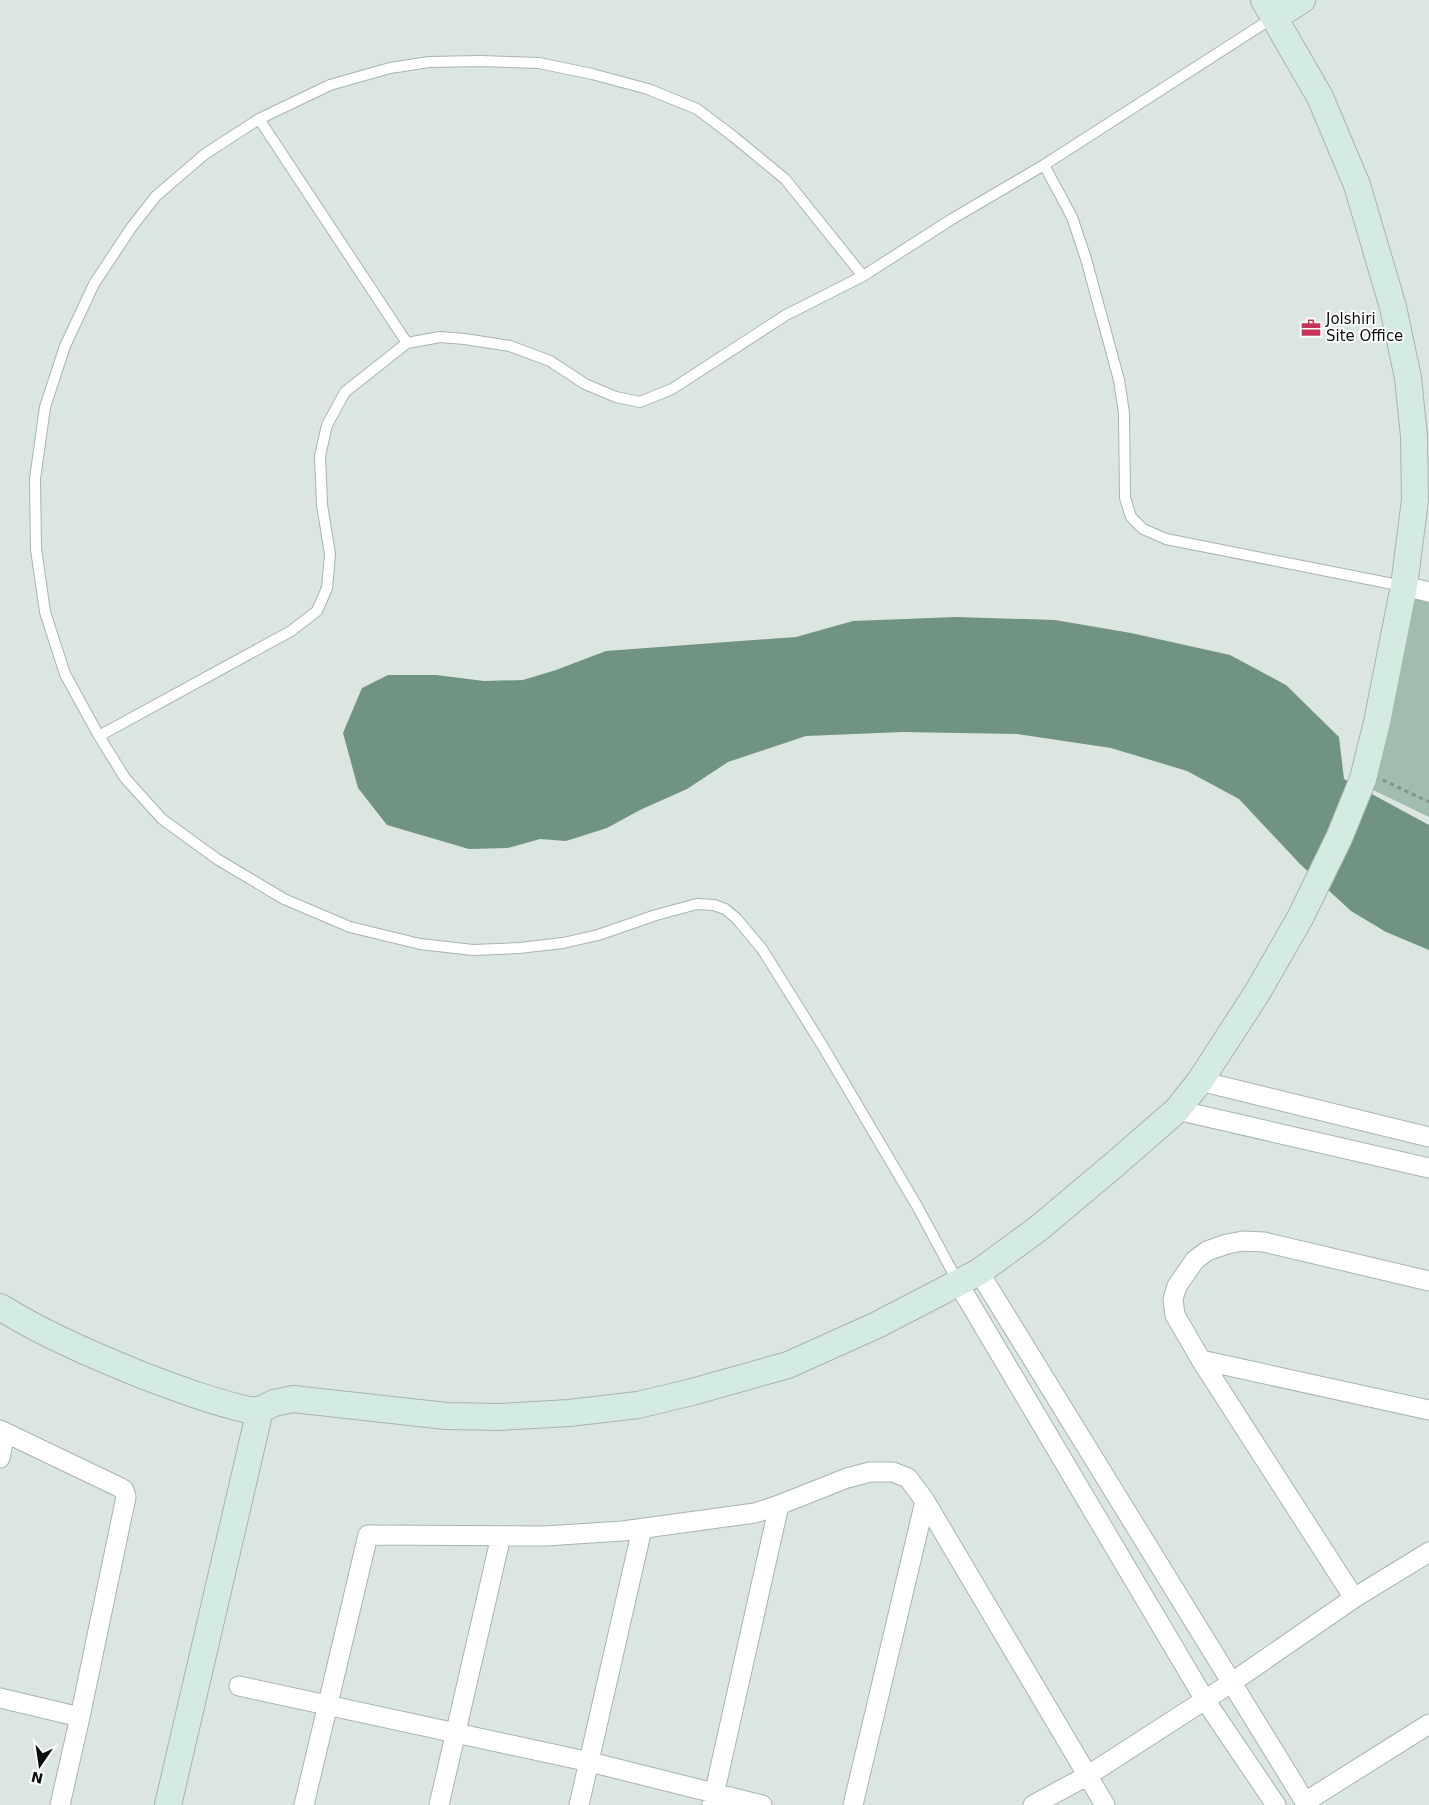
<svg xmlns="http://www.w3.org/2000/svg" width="1429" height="1805" viewBox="0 0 1429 1805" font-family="'DejaVu Sans',sans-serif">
<rect width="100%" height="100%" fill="#dbe6e0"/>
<!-- green -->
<path fill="#a0bdae" d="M 1406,594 L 1429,600 L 1429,817 L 1371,789 Z"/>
<!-- water -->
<path fill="#709382" d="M 956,617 L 1055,620 L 1131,633 L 1230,655 L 1286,685 L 1339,737 L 1344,779 L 1429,825 L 1429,950 L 1386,932 L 1351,911 L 1300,864 L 1239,799 L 1187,771 L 1111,748 L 1017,734 L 903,732 L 806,736 L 728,762 L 687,789 L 640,810 L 607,828 L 566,841 L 540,839 L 508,848 L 469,849 L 387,825 L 358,788 L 343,733 L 362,688 L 388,675 L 436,675 L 484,681 L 523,680 L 556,670 L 606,651 L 796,637 L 853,621 Z"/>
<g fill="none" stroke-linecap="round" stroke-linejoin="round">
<defs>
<path id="lane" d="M 259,119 L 407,343
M 1044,165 L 1072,217 L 1086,259 L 1119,380 L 1124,413 L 1125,498 L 1131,517 L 1143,529 L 1166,539 L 1403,586
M 863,276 L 785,179 L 734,137 L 697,109 L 648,89 L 592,74 L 539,63 L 480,61 L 429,62 L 390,68 L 330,85 L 259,119 L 205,154 L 156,196 L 131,228 L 94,284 L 65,346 L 45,407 L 35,479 L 36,549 L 45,612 L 65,674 L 99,736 L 125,778 L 162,819 L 217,859 L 284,899 L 350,927 L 420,944 L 473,950 L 519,948 L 563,943 L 598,935 L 656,915 L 697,904 L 714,905 L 725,909 L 736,918 L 762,949 L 822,1045 L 917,1206 L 958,1282
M 99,736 L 291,631 L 317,611 L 327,588 L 330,554 L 322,505 L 320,456 L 327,425 L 345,392 L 407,343 L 440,337 L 465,339 L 510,346 L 550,361 L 585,384 L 616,397 L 640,402 L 672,389 L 786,315 L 863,276 L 952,219 L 1044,165 L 1274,17"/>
<path id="street" d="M 1404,586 L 1429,592
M 1200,1081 L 1429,1137
M 1177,1110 L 1429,1168
M 979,1272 L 1307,1805
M 958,1283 L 1205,1700 L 1276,1805
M 1201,1360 L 1429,1410
M 0,1430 L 119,1487 L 124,1490 L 126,1497 L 80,1717 L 60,1805
M 0,1458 L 5,1433
M 1354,1598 L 1201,1360 L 1175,1315 L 1173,1299 L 1177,1286 L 1195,1260 L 1207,1251 L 1227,1244 L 1243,1241 L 1264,1242 L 1429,1281
M 239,1686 L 590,1762 L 762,1805
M 0,1698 L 80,1717
M 1305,1802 L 1429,1724
M 712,1804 L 779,1505
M 304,1805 L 368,1535 L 545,1536 L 623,1531 L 755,1513 L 779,1505 L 847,1478 L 870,1472 L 893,1472 L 908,1478 L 925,1501 L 1105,1805
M 439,1805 L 501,1536
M 579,1805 L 642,1529
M 853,1805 L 925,1501
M 1033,1805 L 1087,1776 L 1231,1683 L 1354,1598 L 1429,1552"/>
<path id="secondary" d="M 1275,17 L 1302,0
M 0,1307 C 45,1335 95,1356 144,1376 C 179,1389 213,1402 249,1410 L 260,1410 L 274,1403 L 293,1399 L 446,1416 L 500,1417 L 569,1413 L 638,1405 L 692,1392 L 788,1365 L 877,1325 L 979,1272 L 1039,1228 L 1115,1164 L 1177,1110 L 1200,1081 L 1257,993 L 1300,918 L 1339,838 L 1363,779 L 1377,722 L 1404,586 L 1415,500 L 1414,436 L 1408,378 L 1393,307 L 1357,185 L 1320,97 L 1264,0
M 168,1805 L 260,1410"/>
</defs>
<!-- lane casing -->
<use href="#lane" stroke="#a9b4ae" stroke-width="12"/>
<!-- street casing -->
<use href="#street" stroke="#a9b4ae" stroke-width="21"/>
<!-- secondary casing -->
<use href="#secondary" stroke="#a9b4ae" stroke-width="28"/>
<!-- path -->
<path stroke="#89918d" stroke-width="3" stroke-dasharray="4 4" stroke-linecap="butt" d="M 1383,780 L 1429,802"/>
<!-- lane -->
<use href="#lane" stroke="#fff" stroke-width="10"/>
<!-- street -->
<use href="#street" stroke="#fff" stroke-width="19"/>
<!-- secondary -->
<use href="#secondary" stroke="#d4ebe1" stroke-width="26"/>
</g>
<!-- icons -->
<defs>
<symbol id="office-bare" viewBox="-9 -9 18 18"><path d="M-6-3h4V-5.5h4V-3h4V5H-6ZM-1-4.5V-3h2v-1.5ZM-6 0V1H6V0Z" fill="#c53559" stroke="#fff" stroke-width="2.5" paint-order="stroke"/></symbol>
</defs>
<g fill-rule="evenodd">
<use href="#office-bare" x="1297" y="314" width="28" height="28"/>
</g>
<g text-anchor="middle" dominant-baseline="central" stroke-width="4" stroke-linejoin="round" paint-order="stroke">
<!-- poi labels -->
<g font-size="15" fill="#0a0d0c" stroke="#fff" text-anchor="start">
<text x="1326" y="319">Jolshiri<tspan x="1326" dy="17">Site Office</tspan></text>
</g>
</g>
<!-- north arrow -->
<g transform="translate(40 1765) rotate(193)" stroke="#ffffff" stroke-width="4" paint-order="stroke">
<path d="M0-4L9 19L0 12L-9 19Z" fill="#0a0d0c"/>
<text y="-8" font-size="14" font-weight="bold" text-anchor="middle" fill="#0a0d0c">N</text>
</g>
</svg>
